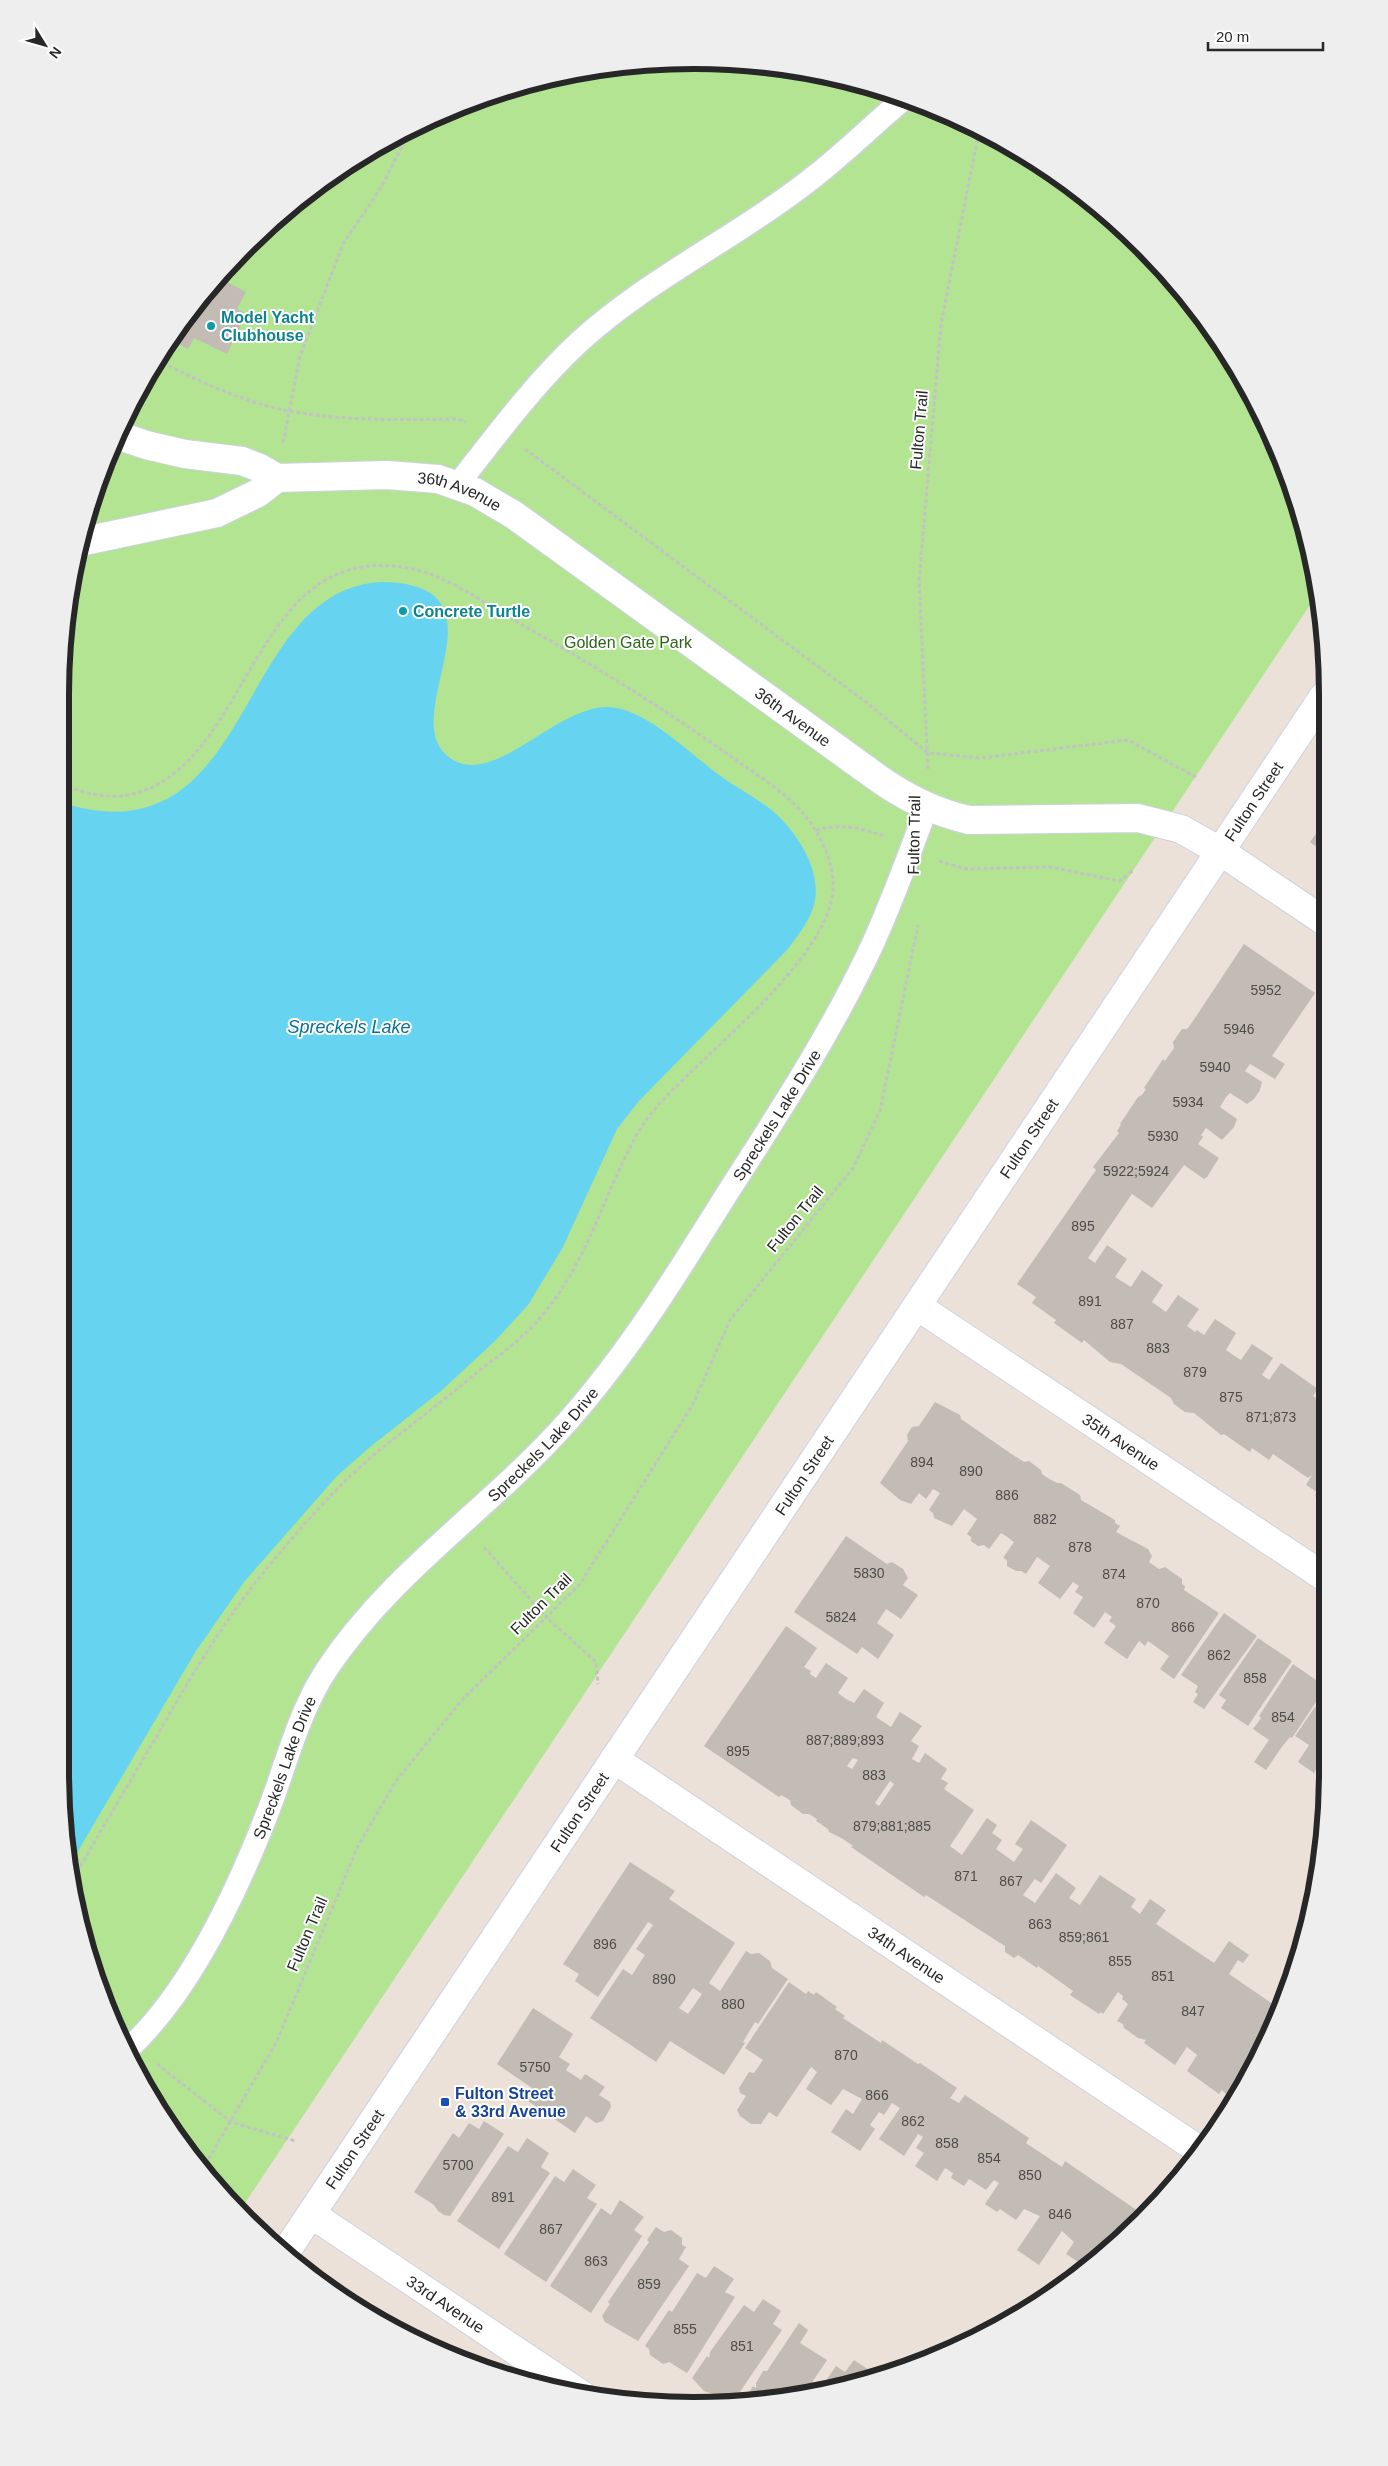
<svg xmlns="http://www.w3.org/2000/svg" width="1388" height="2466" viewBox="0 0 1388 2466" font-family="Arial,sans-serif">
<rect width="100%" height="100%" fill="#ebe1d8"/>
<!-- green -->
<path fill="#b2e492" d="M 653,61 L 777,65 L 898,94 L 1011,145 L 1142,246 L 1221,342 L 1294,490 L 1318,593 L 239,2212 L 191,2158 L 126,2053 L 94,1976 L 65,1855 L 61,653 L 82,530 L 145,377 L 218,276 L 308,191 L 414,125 L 530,82 Z"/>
<!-- water -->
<path fill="#66d4f1" d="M 381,582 C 518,583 392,718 450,758 C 494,789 556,705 609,707 C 644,709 683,747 710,768 C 728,783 750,794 769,808 C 796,829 825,873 813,908 C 808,923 797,937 787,950 L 639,1101 L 617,1129 L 562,1249 L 528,1305 L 495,1341 L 441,1391 L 370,1447 L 337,1476 L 244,1582 L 196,1651 L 68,1868 L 65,1855 L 62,803 C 258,863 232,591 381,582 Z"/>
<!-- building -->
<path fill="#c2bcb4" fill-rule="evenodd" d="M 219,278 L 246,292 L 237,309 L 246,314 L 227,354 L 194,338 L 188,349 L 171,340 L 212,283 L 216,285 Z
M 1323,824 L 1323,852 L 1310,842 Z
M 1244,944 L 1315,993 L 1272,1056 L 1285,1064 L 1275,1079 L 1250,1064 L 1245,1071 L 1262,1082 L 1260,1090 L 1254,1099 L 1247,1104 L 1230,1093 L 1226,1097 L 1220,1107 L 1237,1119 L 1234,1127 L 1222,1140 L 1206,1128 L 1201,1135 L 1203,1137 L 1198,1144 L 1219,1158 L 1207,1177 L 1204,1179 L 1184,1165 L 1152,1208 L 1132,1194 L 1088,1258 L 1095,1263 L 1107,1245 L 1127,1259 L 1115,1277 L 1131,1287 L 1142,1270 L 1163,1285 L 1152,1302 L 1166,1312 L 1178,1295 L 1199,1309 L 1187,1326 L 1195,1332 L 1197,1330 L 1204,1335 L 1215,1319 L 1236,1333 L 1226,1350 L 1233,1355 L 1241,1360 L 1252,1344 L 1273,1358 L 1262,1375 L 1269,1380 L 1281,1363 L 1318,1389 L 1313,1396 L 1323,1403 L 1325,1400 L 1326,1504 L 1315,1496 L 1317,1492 L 1306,1485 L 1312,1475 L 1308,1478 L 1273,1454 L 1269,1460 L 1252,1448 L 1250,1452 L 1224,1434 L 1221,1435 L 1194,1413 L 1185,1412 L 1174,1404 L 1171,1398 L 1121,1364 L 1110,1362 L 1084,1340 L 1082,1343 L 1054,1323 L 1056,1320 L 1032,1303 L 1036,1297 L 1017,1284 L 1096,1170 L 1093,1167 L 1119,1133 L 1117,1131 L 1121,1125 L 1120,1124 L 1138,1097 L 1142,1095 L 1146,1089 L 1144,1088 L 1163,1059 L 1165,1061 L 1174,1048 L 1173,1042 L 1182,1029 L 1187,1029 L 1191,1024 Z
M 935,1402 L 960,1415 L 961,1419 L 1010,1453 L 1024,1462 L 1029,1461 L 1041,1470 L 1042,1474 L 1046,1477 L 1057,1483 L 1061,1483 L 1080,1495 L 1081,1500 L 1115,1520 L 1115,1523 L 1120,1526 L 1116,1532 L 1148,1549 L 1152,1556 L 1149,1562 L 1159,1569 L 1165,1567 L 1182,1579 L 1182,1584 L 1185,1586 L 1184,1590 L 1219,1613 L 1174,1679 L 1160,1669 L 1169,1656 L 1148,1641 L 1145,1646 L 1139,1641 L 1127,1659 L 1104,1643 L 1116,1626 L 1109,1621 L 1112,1617 L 1105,1612 L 1094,1628 L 1073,1613 L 1083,1597 L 1075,1592 L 1079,1586 L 1073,1582 L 1060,1599 L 1038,1583 L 1050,1566 L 1037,1557 L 1026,1574 L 1021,1571 L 1016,1571 L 1007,1566 L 1007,1560 L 1003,1558 L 1014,1542 L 1006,1536 L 1001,1533 L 989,1549 L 984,1545 L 978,1546 L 971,1541 L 971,1537 L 967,1534 L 977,1519 L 964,1509 L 952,1526 L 934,1518 L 933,1513 L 929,1510 L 940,1493 L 933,1489 L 926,1499 L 919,1493 L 911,1504 L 900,1500 L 880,1483 L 908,1441 L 907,1435 L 912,1427 L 919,1426 Z
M 846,1536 L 887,1564 L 892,1562 L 903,1569 L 908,1578 L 903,1585 L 918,1595 L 901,1619 L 886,1609 L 877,1623 L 894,1635 L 878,1659 L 862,1647 L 857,1654 L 794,1612 Z
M 1224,1613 L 1257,1636 L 1204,1709 L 1193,1702 L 1198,1694 L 1195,1692 L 1198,1686 L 1181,1675 Z
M 786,1626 L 817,1648 L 804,1667 L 811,1671 L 810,1674 L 816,1678 L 826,1663 L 848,1678 L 838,1693 L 846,1699 L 854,1703 L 864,1689 L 884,1703 L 876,1717 L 891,1727 L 900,1712 L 922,1726 L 911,1741 L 919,1746 L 912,1759 L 919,1763 L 925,1753 L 947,1769 L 941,1779 L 948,1783 L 944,1789 L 974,1810 L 950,1846 L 962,1855 L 987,1818 L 997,1825 L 992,1833 L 1002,1840 L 996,1849 L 1014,1862 L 1023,1849 L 1015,1844 L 1031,1820 L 1067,1845 L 1041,1883 L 1035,1879 L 1023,1895 L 1035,1903 L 1056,1873 L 1076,1888 L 1069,1898 L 1080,1905 L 1100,1875 L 1136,1899 L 1131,1907 L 1140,1914 L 1150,1899 L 1166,1910 L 1156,1924 L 1214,1963 L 1229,1941 L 1249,1955 L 1243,1963 L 1238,1960 L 1229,1974 L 1277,2007 L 1243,2089 L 1234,2102 L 1222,2090 L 1219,2094 L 1187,2071 L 1197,2055 L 1187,2047 L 1175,2065 L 1144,2043 L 1146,2040 L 1138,2038 L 1124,2028 L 1123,2024 L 1117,2021 L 1128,2004 L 1122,1999 L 1123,1996 L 1118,1992 L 1103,2014 L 1101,2012 L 1099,2014 L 1070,1995 L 1073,1991 L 1038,1966 L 1037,1968 L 1018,1955 L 1014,1958 L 1005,1952 L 1005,1946 L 1000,1943 L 926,1895 L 924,1897 L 851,1847 L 853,1846 L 843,1839 L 829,1832 L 828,1829 L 816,1821 L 817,1819 L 809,1814 L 803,1814 L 791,1805 L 790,1800 L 781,1795 L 779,1797 L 704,1746 ZM 853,1758 L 858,1760 L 852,1769 L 847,1766 ZM 890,1781 L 894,1784 L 879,1806 L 875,1803 Z
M 1258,1638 L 1292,1661 L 1248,1726 L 1221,1708 L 1226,1700 L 1219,1695 Z
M 1293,1664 L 1326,1687 L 1292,1738 L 1290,1737 L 1281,1748 L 1266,1770 L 1254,1762 L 1269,1740 L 1253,1729 L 1261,1718 L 1259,1716 Z
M 1326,1700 L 1326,1756 L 1314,1773 L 1298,1762 L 1309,1745 L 1295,1736 L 1315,1707 L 1319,1710 Z
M 630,1862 L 675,1891 L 669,1899 L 735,1943 L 709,1983 L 720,1991 L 746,1951 L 751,1954 L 759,1953 L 770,1961 L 772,1968 L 788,1979 L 758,2024 L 755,2022 L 743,2042 L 745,2043 L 724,2075 L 670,2041 L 656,2062 L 590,2018 L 623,1969 L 632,1975 L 645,1955 L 636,1949 L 653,1925 L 648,1922 L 598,1997 L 575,1981 L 579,1974 L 563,1964 ZM 693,1988 L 702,1994 L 688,2014 L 679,2008 Z
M 789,1982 L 806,1994 L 808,1991 L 814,1995 L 816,1992 L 837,2007 L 835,2009 L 845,2016 L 843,2018 L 881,2043 L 882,2040 L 918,2064 L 920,2063 L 957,2088 L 950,2098 L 959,2103 L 965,2095 L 1029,2138 L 1026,2143 L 1062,2167 L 1065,2161 L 1138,2211 L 1115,2246 L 1086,2267 L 1066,2254 L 1074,2242 L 1062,2231 L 1039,2265 L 1017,2250 L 1040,2216 L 1024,2209 L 1016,2220 L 1000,2209 L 997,2212 L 985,2204 L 999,2183 L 994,2180 L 986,2190 L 969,2179 L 964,2186 L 951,2178 L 953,2173 L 945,2168 L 937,2181 L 915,2166 L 924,2153 L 916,2148 L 923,2137 L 918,2134 L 904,2156 L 879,2139 L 900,2108 L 892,2103 L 884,2115 L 879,2112 L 870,2125 L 875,2129 L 860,2151 L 831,2132 L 846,2109 L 853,2114 L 862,2099 L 843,2089 L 831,2105 L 806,2089 L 817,2072 L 811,2067 L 777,2117 L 769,2112 L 761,2124 L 751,2124 L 740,2116 L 737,2110 L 746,2096 L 740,2093 L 739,2088 L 749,2072 L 754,2073 L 763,2060 L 745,2048 Z
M 533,2008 L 573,2034 L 559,2057 L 570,2064 L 566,2070 L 581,2080 L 585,2074 L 605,2087 L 599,2095 L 610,2102 L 611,2107 L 603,2121 L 596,2123 L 586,2116 L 575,2133 L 525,2099 L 532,2088 L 497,2064 Z
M 484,2121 L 504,2134 L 450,2216 L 444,2215 L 438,2211 L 434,2205 L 414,2192 L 453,2133 L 459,2138 L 469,2123 L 479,2129 Z
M 527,2138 L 549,2153 L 541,2167 L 550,2173 L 499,2249 L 457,2221 L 508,2146 L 518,2152 Z
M 573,2169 L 596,2185 L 587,2198 L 597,2204 L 546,2282 L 504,2254 L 555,2176 L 564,2182 Z
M 620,2200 L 644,2217 L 634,2230 L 642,2236 L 591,2313 L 550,2286 L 601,2208 L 611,2215 Z
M 656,2227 L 664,2232 L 671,2230 L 682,2238 L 682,2245 L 686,2247 L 679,2259 L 689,2266 L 638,2341 L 605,2322 L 602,2316 L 610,2304 L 608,2302 L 649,2242 L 647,2240 Z
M 714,2266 L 734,2279 L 725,2292 L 735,2297 L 687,2373 L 669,2362 L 663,2364 L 650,2355 L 649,2349 L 645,2346 L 669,2310 L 672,2312 L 697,2273 L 706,2278 Z
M 763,2299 L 781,2311 L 773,2324 L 782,2330 L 731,2405 L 716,2395 L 704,2391 L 692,2378 L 707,2356 L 709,2358 L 710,2352 L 744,2305 L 754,2312 Z
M 799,2323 L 808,2330 L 800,2343 L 827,2360 L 803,2396 L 742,2404 L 753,2386 L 756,2388 L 756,2383 L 763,2371 L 767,2371 Z
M 854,2360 L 875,2374 L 873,2377 L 817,2394 L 836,2366 L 845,2372 Z"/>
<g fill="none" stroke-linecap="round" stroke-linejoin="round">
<defs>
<g id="service">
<path d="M 458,484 C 496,436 533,385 578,343 C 645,281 730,241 802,186 C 839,159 871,126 906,97"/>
<path id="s1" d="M 125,2052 C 192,1992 241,1883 272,1801 C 288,1757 301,1708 327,1669 C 393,1570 490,1509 568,1421 C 628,1353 675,1277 723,1200 C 774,1120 827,1040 868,954 C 891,906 908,857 927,807"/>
</g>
<g id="minor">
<path d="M 1220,851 L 1324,921"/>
<path id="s2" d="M 917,1306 L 1326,1578"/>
<path id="s3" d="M 614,1759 L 1199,2150"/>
<path id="s4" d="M 311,2214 L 582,2395"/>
</g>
<g id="tertiary">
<path id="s5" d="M 120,436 L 146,445 L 185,454 L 242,461 L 260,468 L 277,478 L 387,475 L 438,479 L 475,492 L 514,515 L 875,776 C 904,797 933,812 969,820 L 1138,818 L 1181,829 L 1220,851"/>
<path d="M 80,542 L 217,513 L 258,493 L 277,478"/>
</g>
<g id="secondary">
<path id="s6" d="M 285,2253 L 1323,697"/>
</g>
</defs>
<!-- service casing -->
<use href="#service" stroke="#cdd2e1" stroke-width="25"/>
<!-- minor casing -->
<use href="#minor" stroke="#cdd2e1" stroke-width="30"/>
<!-- tertiary casing -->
<use href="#tertiary" stroke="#cdd2e1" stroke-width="30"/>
<!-- secondary casing -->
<use href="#secondary" stroke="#cdd2e1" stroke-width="30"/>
<!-- path -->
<path stroke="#c3c3c3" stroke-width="3" stroke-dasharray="4 2.5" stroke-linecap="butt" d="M 157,360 C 199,381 242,402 289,411 C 344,421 401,420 457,419 L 466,422
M 283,443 L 300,356 L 343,244 L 382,186 L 412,126
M 525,449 L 867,703 L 928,753 L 980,758 L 1128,740 L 1196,777
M 928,769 L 919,581 L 941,324 L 979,131
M 62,785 C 87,794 113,801 140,792 C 255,754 253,535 413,569 C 449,577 482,602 514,620 C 590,663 665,709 736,760 C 760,777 788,794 806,817 C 822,837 835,865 833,891 C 825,964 703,1053 655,1109 C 635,1132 624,1160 611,1188 C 592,1233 573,1280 540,1318 C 523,1338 501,1354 480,1370 C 448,1397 415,1422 382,1448 C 338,1484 300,1528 264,1572 C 223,1622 190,1678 158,1734 C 129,1783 100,1832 72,1881
M 816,830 C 840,824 860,827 883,836
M 939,861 L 966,869 L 1050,867 L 1119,881 L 1134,870
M 484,1547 L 546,1617 L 596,1662 L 598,1684
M 157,2064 L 231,2122 L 295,2141
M 202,2170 L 276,2043 L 358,1846 L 396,1781 L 461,1701 L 580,1584 L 693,1404 L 730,1320 L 853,1168 L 880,1111 L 918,925"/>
<!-- service -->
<use href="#service" stroke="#fff" stroke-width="22"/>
<!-- minor -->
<use href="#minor" stroke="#fff" stroke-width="28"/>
<!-- tertiary -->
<use href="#tertiary" stroke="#fff" stroke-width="28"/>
<!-- secondary -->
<use href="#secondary" stroke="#fff" stroke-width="28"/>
</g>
<!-- markers -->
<g fill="#0f9aa8" stroke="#fff" stroke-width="2">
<circle cx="211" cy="326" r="5"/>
<circle cx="403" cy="611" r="5"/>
</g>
<rect fill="#1a4fb4" stroke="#fff" stroke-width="2" x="440" y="2097" width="10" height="10" rx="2.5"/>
<g text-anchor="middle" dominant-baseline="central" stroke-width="4" stroke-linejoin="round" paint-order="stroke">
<!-- number labels -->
<g font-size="14" fill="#4e4c4a">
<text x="1266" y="990">5952</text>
<text x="1239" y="1029">5946</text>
<text x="1215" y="1067">5940</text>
<text x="1188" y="1102">5934</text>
<text x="1163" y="1136">5930</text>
<text x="1136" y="1171">5922;5924</text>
<text x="1083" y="1226">895</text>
<text x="1090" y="1301">891</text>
<text x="1122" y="1324">887</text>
<text x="1158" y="1348">883</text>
<text x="1195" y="1372">879</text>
<text x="1231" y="1397">875</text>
<text x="1271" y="1417">871;873</text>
<text x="922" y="1462">894</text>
<text x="971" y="1471">890</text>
<text x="1007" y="1495">886</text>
<text x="1045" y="1519">882</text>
<text x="1080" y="1547">878</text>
<text x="869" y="1573">5830</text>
<text x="1114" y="1574">874</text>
<text x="1148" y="1603">870</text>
<text x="841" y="1617">5824</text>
<text x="1183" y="1627">866</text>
<text x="1219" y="1655">862</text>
<text x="1255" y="1678">858</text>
<text x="1283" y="1717">854</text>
<text x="845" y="1740">887;889;893</text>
<text x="738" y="1751">895</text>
<text x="874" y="1775">883</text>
<text x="892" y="1826">879;881;885</text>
<text x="966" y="1876">871</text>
<text x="1011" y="1881">867</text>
<text x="1040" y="1924">863</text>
<text x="1084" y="1937">859;861</text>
<text x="605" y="1944">896</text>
<text x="1120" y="1961">855</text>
<text x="1163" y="1976">851</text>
<text x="664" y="1979">890</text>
<text x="733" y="2004">880</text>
<text x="1193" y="2011">847</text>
<text x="846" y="2055">870</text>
<text x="535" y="2067">5750</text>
<text x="877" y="2095">866</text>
<text x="913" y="2121">862</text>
<text x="947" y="2143">858</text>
<text x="989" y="2158">854</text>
<text x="458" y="2165">5700</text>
<text x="1030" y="2175">850</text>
<text x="503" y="2197">891</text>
<text x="1060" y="2214">846</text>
<text x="551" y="2229">867</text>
<text x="596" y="2261">863</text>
<text x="649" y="2284">859</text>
<text x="685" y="2329">855</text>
<text x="742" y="2346">851</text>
</g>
<!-- culture labels -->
<g font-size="16" font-weight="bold" fill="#0d838f" stroke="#fff" text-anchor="start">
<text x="221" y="317">Model Yacht<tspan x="221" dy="18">Clubhouse</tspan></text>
<text x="413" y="611">Concrete Turtle</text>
</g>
<!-- street labels -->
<g font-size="16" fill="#272727" stroke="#fff">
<text transform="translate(919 430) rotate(-85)">Fulton Trail</text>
<text stroke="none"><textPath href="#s5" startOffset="349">36th Avenue</textPath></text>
<text stroke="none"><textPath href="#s5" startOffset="754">36th Avenue</textPath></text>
<text stroke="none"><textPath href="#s6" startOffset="1745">Fulton Street</textPath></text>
<text transform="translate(914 835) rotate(-89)">Fulton Trail</text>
<text stroke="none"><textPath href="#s1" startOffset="1154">Spreckels Lake Drive</textPath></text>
<text stroke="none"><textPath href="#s6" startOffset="1340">Fulton Street</textPath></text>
<text transform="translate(795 1219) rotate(-51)">Fulton Trail</text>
<text stroke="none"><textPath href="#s2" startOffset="245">35th Avenue</textPath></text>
<text stroke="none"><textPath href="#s1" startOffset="749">Spreckels Lake Drive</textPath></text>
<text stroke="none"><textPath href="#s6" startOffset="935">Fulton Street</textPath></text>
<text transform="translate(541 1604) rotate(-45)">Fulton Trail</text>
<text stroke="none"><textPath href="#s1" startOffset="329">Spreckels Lake Drive</textPath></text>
<text stroke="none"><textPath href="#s6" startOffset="530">Fulton Street</textPath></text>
<text transform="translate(307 1934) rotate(-67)">Fulton Trail</text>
<text stroke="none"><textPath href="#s3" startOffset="352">34th Avenue</textPath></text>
<text stroke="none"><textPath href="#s6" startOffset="125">Fulton Street</textPath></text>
<text stroke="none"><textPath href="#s4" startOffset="162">33rd Avenue</textPath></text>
</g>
<!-- park labels -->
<g font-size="16" fill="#2c6517" stroke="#fff">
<text x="628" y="642">Golden Gate Park</text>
</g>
<!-- transit labels -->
<g font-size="16" font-weight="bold" fill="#164399" stroke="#fff" text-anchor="start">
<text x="455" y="2093">Fulton Street<tspan x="455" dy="18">&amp; 33rd Avenue</tspan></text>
</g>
<!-- water labels -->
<g font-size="18" font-style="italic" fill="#097099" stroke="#fff">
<text x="349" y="1027">Spreckels Lake</text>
</g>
</g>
<!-- crop -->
<path d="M0 0H1388V2466H0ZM694 69H694A625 625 0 0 1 1319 694V1772A625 625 0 0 1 694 2397H694A625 625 0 0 1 69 1772V694A625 625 0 0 1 694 69Z" fill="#eee" fill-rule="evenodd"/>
<path fill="none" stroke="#272727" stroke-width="6" d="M694 69H694A625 625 0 0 1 1319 694V1772A625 625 0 0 1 694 2397H694A625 625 0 0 1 69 1772V694A625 625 0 0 1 694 69Z"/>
<!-- north arrow -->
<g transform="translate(45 45) rotate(127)" stroke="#ffffff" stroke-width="4" paint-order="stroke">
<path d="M0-4L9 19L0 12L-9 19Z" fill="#272727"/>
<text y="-8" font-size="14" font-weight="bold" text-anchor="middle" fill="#272727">N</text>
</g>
<!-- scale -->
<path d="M1208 42v8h115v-8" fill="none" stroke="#272727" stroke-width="2.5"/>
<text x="1216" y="42" font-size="15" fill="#272727" stroke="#ffffff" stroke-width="4" paint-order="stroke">20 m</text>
</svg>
